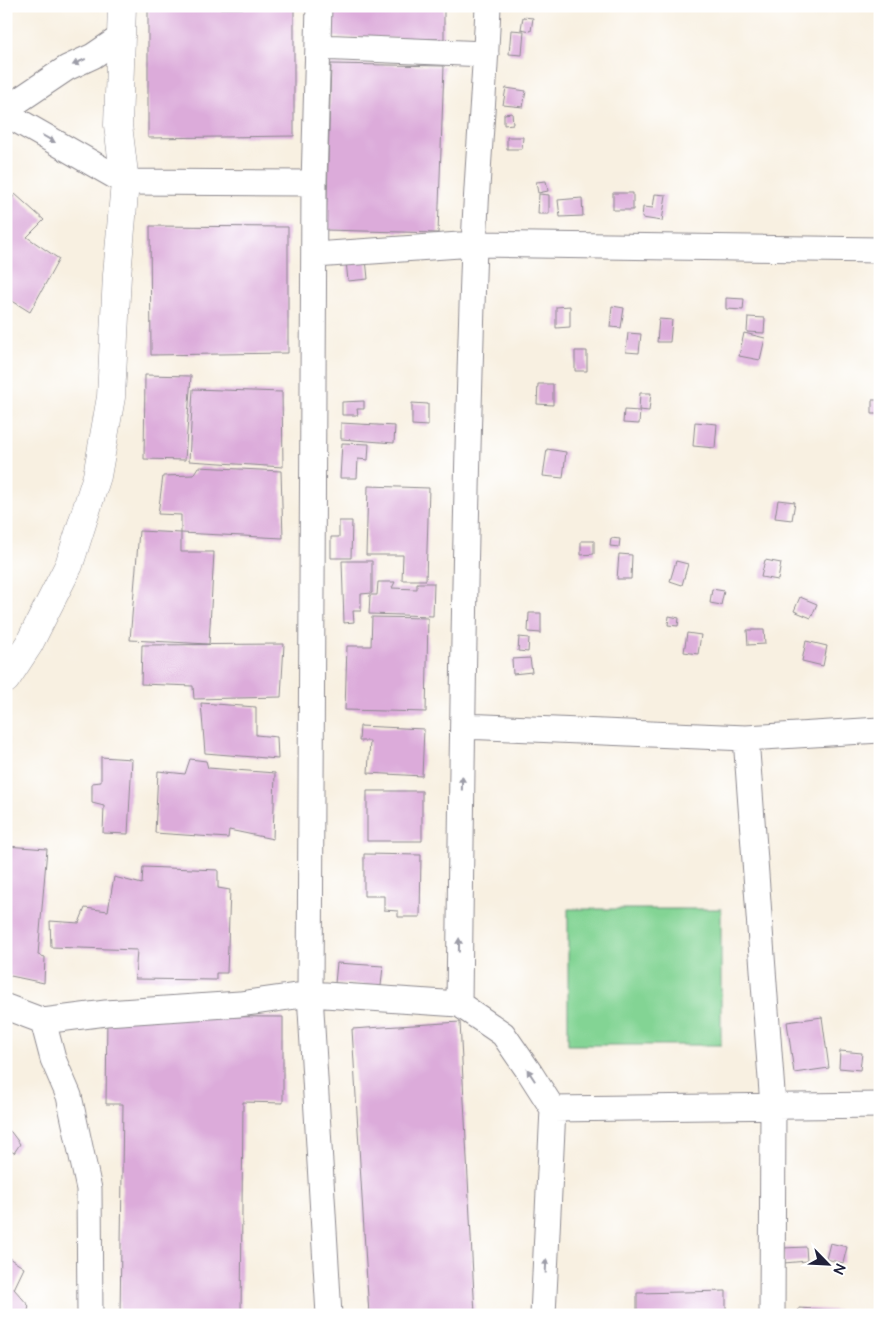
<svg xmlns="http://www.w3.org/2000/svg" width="886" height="1321" viewBox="0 0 886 1321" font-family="'Architects Daughter',sans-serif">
<rect width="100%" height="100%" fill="#fff"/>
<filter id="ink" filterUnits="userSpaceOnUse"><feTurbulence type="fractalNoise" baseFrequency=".02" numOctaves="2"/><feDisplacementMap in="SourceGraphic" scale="10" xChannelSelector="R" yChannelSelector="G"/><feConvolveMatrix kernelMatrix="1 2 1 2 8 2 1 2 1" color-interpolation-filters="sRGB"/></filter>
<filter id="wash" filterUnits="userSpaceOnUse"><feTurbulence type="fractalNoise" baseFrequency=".0096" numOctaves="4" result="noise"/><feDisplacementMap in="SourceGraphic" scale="20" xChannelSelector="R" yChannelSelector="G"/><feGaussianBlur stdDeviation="1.12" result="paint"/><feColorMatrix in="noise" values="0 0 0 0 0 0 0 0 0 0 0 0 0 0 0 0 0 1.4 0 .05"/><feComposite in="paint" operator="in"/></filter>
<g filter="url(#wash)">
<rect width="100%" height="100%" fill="#f8f0e1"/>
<!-- green -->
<path fill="#83d494" stroke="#527b68" d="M 568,909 L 721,909 L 721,1045 L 568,1045 Z"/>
<g id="blocks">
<!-- building -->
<path fill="#dcabda" d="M 331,6 L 444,6 L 444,39 L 330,37 Z
M 294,8 L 294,136 L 148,138 L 148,9 Z
M 523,17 L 533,18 L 531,31 L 521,29 Z
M 511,30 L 524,31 L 522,55 L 509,54 Z
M 331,64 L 444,66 L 438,233 L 326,230 Z
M 506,88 L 526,91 L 523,107 L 503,105 Z
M 512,113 L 513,124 L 504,125 L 504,114 Z
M 507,137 L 523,137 L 522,149 L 507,149 Z
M 546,181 L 548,191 L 538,193 L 536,182 Z
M 613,193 L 633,193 L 633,210 L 613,210 Z
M 15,194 L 44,220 L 27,237 L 59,259 L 30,312 L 6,297 L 6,209 Z
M 539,194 L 549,195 L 549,214 L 538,214 Z
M 655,194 L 666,195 L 662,221 L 642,218 L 643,207 L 653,208 Z
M 582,198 L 583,216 L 560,217 L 558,200 Z
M 150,226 L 288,227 L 288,353 L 151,355 Z
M 366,259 L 368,279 L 348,281 L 346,261 Z
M 726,298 L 744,299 L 743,310 L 726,309 Z
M 570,306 L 570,327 L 556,328 L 556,307 Z
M 612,306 L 624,308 L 621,328 L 610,327 Z
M 748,317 L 765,318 L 764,333 L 747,332 Z
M 659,319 L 672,320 L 670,342 L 657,342 Z
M 628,333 L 641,334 L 639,353 L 626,352 Z
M 744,333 L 765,338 L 760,360 L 739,356 Z
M 575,351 L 587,351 L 587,371 L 575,371 Z
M 145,375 L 191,376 L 185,460 L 144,459 Z
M 538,384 L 553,384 L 553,405 L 537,404 Z
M 193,389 L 282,392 L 283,467 L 189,461 Z
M 640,393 L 651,393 L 649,411 L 639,410 Z
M 872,400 L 880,400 L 880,414 L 872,414 Z
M 364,401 L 364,409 L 357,409 L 358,415 L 342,415 L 342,402 Z
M 412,403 L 428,404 L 428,426 L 412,425 Z
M 624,410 L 640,411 L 639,424 L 623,423 Z
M 695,422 L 717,424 L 715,448 L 693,446 Z
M 341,423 L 395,426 L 394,443 L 341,439 Z
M 342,443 L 369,444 L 368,460 L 358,459 L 357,478 L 340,478 Z
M 547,449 L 566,452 L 563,478 L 543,476 Z
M 198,467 L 281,471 L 283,538 L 181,533 L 181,515 L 158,514 L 163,476 L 193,475 Z
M 368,486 L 429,488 L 426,580 L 402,580 L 403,555 L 366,555 Z
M 778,500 L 795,502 L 792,520 L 775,518 Z
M 339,521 L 352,521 L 351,558 L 331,558 L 331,537 L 339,537 Z
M 139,531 L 181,533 L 181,552 L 214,552 L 209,644 L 130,640 Z
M 611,538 L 620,539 L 619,547 L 610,546 Z
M 581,541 L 594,541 L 594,554 L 581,555 Z
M 619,554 L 632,555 L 631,579 L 617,579 Z
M 765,560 L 781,563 L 778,580 L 761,577 Z
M 342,561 L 372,561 L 372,593 L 361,594 L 361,611 L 353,611 L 354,622 L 344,623 Z
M 676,561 L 688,564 L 682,585 L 670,581 Z
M 378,582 L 395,582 L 392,588 L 417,589 L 417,583 L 434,583 L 433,616 L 369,614 L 370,595 L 377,595 Z
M 712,589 L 724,591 L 721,605 L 710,603 Z
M 800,597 L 817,604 L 811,618 L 794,611 Z
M 529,613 L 541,613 L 541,633 L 528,632 Z
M 669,616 L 679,618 L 678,626 L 668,625 Z
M 372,617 L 428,618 L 426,712 L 345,710 L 347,646 L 371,646 Z
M 747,630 L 764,630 L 765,644 L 748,645 Z
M 687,633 L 701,635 L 698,654 L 684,652 Z
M 519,637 L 529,638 L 528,652 L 518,651 Z
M 806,641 L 827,646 L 823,666 L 802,661 Z
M 284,644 L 281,697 L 194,699 L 193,686 L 141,684 L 142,645 Z
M 530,658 L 532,672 L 513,674 L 512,659 Z
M 201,703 L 256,707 L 256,735 L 277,737 L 278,759 L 205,753 Z
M 360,726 L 424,729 L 422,776 L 368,773 L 370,741 L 359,741 Z
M 101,757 L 132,759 L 128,834 L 103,833 L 104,806 L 92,803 L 92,783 L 101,782 Z
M 190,759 L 206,761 L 208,768 L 275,773 L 273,839 L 229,830 L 228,838 L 155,833 L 158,771 L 185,774 Z
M 367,791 L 422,791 L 422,841 L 367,841 Z
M 6,846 L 47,849 L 38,955 L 45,957 L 44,983 L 6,975 Z
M 364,854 L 421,855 L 420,917 L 398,917 L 398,911 L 384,910 L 384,896 L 364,896 Z
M 143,867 L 218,870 L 218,888 L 230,890 L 227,973 L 216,973 L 216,980 L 135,979 L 137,950 L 51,947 L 50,921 L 79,923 L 85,908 L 108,911 L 114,877 L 142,884 Z
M 337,963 L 383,966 L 381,986 L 335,983 Z
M 107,1016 L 283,1017 L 283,1103 L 243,1102 L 241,1315 L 120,1315 L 123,1104 L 106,1104 Z
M 822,1017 L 829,1068 L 794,1073 L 787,1022 Z
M 460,1022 L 475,1315 L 369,1315 L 352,1029 Z
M 840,1051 L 862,1053 L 860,1070 L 839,1068 Z
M 6,1129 L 11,1132 L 20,1144 L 14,1153 L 8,1149 L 6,1151 Z
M 830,1243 L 847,1247 L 843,1263 L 826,1259 Z
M 806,1247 L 807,1261 L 784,1263 L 783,1248 Z
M 6,1256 L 24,1268 L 14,1289 L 29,1306 L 27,1315 L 6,1315 Z
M 726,1291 L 726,1315 L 637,1315 L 637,1293 Z
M 799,1308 L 876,1313 L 876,1315 L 798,1315 Z"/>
</g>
</g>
<g filter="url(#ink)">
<use href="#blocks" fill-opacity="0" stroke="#8d898e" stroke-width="1"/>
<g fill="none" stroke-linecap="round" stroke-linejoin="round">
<defs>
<path id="minor" d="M 319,6 L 314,183 L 310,994 L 329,1315
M 488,6 C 485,87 477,166 474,247 C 465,499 462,752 459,1004 L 503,1034 L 530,1073 L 553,1109 L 543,1315
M 318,47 L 486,54
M 6,109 L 67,68 L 93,56 L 121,37
M 6,114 L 125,182 L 314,183
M 315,255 L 474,244 L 880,250
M 463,726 L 746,738 L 773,1106 L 772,1315
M 746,738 L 880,730
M 6,1007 L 43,1021 L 53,1059 L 69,1096 L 89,1189 L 90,1315
M 43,1021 L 106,1013 L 240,1004 L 310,994 L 459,1004
M 553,1109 L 880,1105"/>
<path id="tertiary" d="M 6,679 L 29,644 L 69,565 L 97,476 L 111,397 L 117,275 L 125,182 L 118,125 L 122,6"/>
</defs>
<!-- minor casing -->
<use href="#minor" stroke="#8d898e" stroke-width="27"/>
<!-- tertiary casing -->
<use href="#tertiary" stroke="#8d898e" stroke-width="29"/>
<!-- minor -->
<use href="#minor" stroke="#fff" stroke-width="25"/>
<!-- tertiary -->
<use href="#tertiary" stroke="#fff" stroke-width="28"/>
</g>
<!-- one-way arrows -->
<defs><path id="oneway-solid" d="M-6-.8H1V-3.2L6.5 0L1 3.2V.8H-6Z" transform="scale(1.25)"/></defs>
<g fill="#9c9ca7">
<use href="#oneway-solid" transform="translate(79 62) rotate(155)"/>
<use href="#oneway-solid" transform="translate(49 139) rotate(30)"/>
<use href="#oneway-solid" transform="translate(462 783) rotate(-89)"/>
<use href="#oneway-solid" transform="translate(459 945) rotate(-89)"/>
<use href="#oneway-solid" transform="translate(531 1075) rotate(-123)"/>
<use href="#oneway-solid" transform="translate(546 1266) rotate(-87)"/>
</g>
</g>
<!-- margin -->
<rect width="886" height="1321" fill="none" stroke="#fff" stroke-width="25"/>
<!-- north arrow -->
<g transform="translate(828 1264) rotate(114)" stroke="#ffffff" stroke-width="4" paint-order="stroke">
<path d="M0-4L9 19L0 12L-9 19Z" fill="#22223b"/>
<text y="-8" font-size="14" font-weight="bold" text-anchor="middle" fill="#22223b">N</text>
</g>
</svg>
